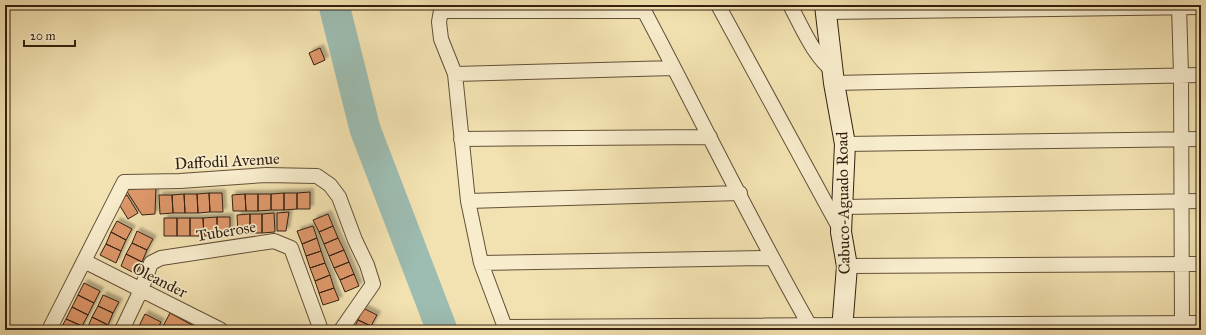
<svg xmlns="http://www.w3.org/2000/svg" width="1206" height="335" viewBox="0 0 1206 335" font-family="'IM FELL Great Primer',serif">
<defs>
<filter id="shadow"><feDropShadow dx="3.5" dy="-3.5" stdDeviation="1" flood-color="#0004"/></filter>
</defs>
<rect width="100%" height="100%" fill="#f3e2b1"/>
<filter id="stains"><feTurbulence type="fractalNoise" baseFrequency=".005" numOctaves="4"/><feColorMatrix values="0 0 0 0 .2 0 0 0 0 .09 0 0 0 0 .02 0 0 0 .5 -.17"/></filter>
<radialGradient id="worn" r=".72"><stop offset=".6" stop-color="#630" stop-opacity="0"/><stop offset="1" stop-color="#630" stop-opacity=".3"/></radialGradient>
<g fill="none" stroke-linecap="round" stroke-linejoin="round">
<!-- river -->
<path stroke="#9dbdb2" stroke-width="31" d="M 334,5 L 365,129 L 442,330"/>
</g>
<!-- building -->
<path fill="#dd976b" stroke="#332010" filter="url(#shadow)" d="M 320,48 L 325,60 L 314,65 L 309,53 Z
M 156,186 L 155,214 L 142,215 L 126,190 Z
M 310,192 L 310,209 L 297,209 L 297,193 Z
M 209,193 L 222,193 L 223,212 L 210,212 Z
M 209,193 L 210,212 L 198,213 L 197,194 Z
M 284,193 L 284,210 L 271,210 L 271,194 Z
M 284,193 L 297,193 L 297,209 L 284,210 Z
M 184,194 L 197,194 L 198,213 L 185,213 Z
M 184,194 L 185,213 L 173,213 L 172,195 Z
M 245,194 L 258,194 L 258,211 L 246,211 Z
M 245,194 L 246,211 L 233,211 L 232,195 Z
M 258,194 L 271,194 L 271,210 L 258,211 Z
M 127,195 L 138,213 L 128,219 L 117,201 Z
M 159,195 L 172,195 L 173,213 L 160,214 Z
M 289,212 L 286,231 L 277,231 L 277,213 Z
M 274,213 L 275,232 L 262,233 L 262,214 Z
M 250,214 L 250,233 L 238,234 L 237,215 Z
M 250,214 L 262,214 L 262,233 L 250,233 Z
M 328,214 L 333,226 L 319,232 L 313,220 Z
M 217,217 L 230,217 L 230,236 L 217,235 Z
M 217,217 L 217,235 L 204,236 L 203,218 Z
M 164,218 L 177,218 L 177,236 L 164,236 Z
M 177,218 L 190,218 L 190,236 L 177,236 Z
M 190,218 L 203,218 L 204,236 L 190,236 Z
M 117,221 L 132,229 L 126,240 L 111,232 Z
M 313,226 L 317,238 L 302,244 L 297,231 Z
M 333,226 L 338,238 L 324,244 L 319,232 Z
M 137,231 L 153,239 L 147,250 L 132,243 Z
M 111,232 L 126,240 L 121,251 L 106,244 Z
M 317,238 L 321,251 L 306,256 L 302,244 Z
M 338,238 L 344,250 L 329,256 L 324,244 Z
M 132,243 L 147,250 L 142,262 L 126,254 Z
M 106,244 L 121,251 L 116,263 L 100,255 Z
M 344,250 L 349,262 L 334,268 L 329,256 Z
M 321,251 L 325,263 L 310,268 L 306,256 Z
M 126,254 L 142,262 L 136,274 L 121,266 Z
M 349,262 L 354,274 L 340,280 L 334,268 Z
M 325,263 L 330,275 L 315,281 L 310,268 Z
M 354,274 L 359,286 L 345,292 L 340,280 Z
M 330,275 L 334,288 L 319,293 L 315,281 Z
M 84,283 L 100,291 L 94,303 L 78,295 Z
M 334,288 L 339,300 L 323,305 L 319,293 Z
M 78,295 L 94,303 L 88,315 L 72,307 Z
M 103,295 L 119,302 L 113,313 L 98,306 Z
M 98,306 L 113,313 L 108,325 L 92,317 Z
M 72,307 L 88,315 L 82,326 L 66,319 Z
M 363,308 L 377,315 L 371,326 L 358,320 Z
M 170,313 L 192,325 L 190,330 L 161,330 Z
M 145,314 L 161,322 L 157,330 L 148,330 L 139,326 Z
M 92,317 L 108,325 L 105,330 L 87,329 Z
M 66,319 L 82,326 L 80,330 L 60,330 Z
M 358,320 L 371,326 L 369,330 L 353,330 Z"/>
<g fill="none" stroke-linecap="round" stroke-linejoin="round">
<defs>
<path id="street" d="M 442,5 L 439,22 L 441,39 L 455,74 L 468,201 L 481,263 L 506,330
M 641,5 C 698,112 750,221 810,326
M 718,5 L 841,231
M 790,5 C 803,29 813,55 834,72
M 1179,5 L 1181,75 L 1182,330
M 441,11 L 645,11
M 825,12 L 1201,7
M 455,74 L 674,68
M 834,83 L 1201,75
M 461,139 L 710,137
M 845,144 L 1201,139
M 468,201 L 740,193
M 843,207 L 1201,201
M 84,261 L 221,330
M 481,263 L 771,258
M 847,266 L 1201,264
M 505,327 L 1201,323
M 49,330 L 124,182 L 180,181 L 266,175 L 317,176 L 330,185 L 339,197 L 355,240 L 367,265 L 373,284 L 341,330
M 122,330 L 141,290 L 151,263 L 161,258 L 274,241 L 291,248 L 321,330"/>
<path id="secondary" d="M 825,5 L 834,83 L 845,144 L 841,232 L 847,266 L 842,330"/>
</defs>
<!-- street casing -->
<use href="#street" stroke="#635038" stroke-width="16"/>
<!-- secondary casing -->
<use href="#secondary" stroke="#332010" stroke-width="22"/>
<!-- street -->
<use href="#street" stroke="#f7eccc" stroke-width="14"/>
<!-- secondary -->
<use href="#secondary" stroke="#f7eccc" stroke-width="20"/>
</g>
<g text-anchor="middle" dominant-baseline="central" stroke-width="3.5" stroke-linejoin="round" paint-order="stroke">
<!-- street labels -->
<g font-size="16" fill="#332010" stroke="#f7eccc">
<text transform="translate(227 161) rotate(-3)">Daffodil Avenue</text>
<text transform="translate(843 203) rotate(-91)">Cabuco-Aguado Road</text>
<text transform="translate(226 231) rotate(-9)">Tuberose</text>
<text transform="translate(160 280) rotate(27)">Oleander</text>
</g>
</g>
<!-- margin -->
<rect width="1206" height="335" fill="none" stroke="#f3e2b1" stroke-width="20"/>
<rect x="6" y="6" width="1194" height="323" fill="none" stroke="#332010" stroke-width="2"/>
<rect x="10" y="10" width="1186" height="315" fill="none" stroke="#332010"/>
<!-- scale -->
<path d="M24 40v6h51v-6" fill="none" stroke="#332010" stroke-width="2"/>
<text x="30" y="40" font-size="12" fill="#332010" stroke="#f7eccc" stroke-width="3" paint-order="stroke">20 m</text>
<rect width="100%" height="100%" filter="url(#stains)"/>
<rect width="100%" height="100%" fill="url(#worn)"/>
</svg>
